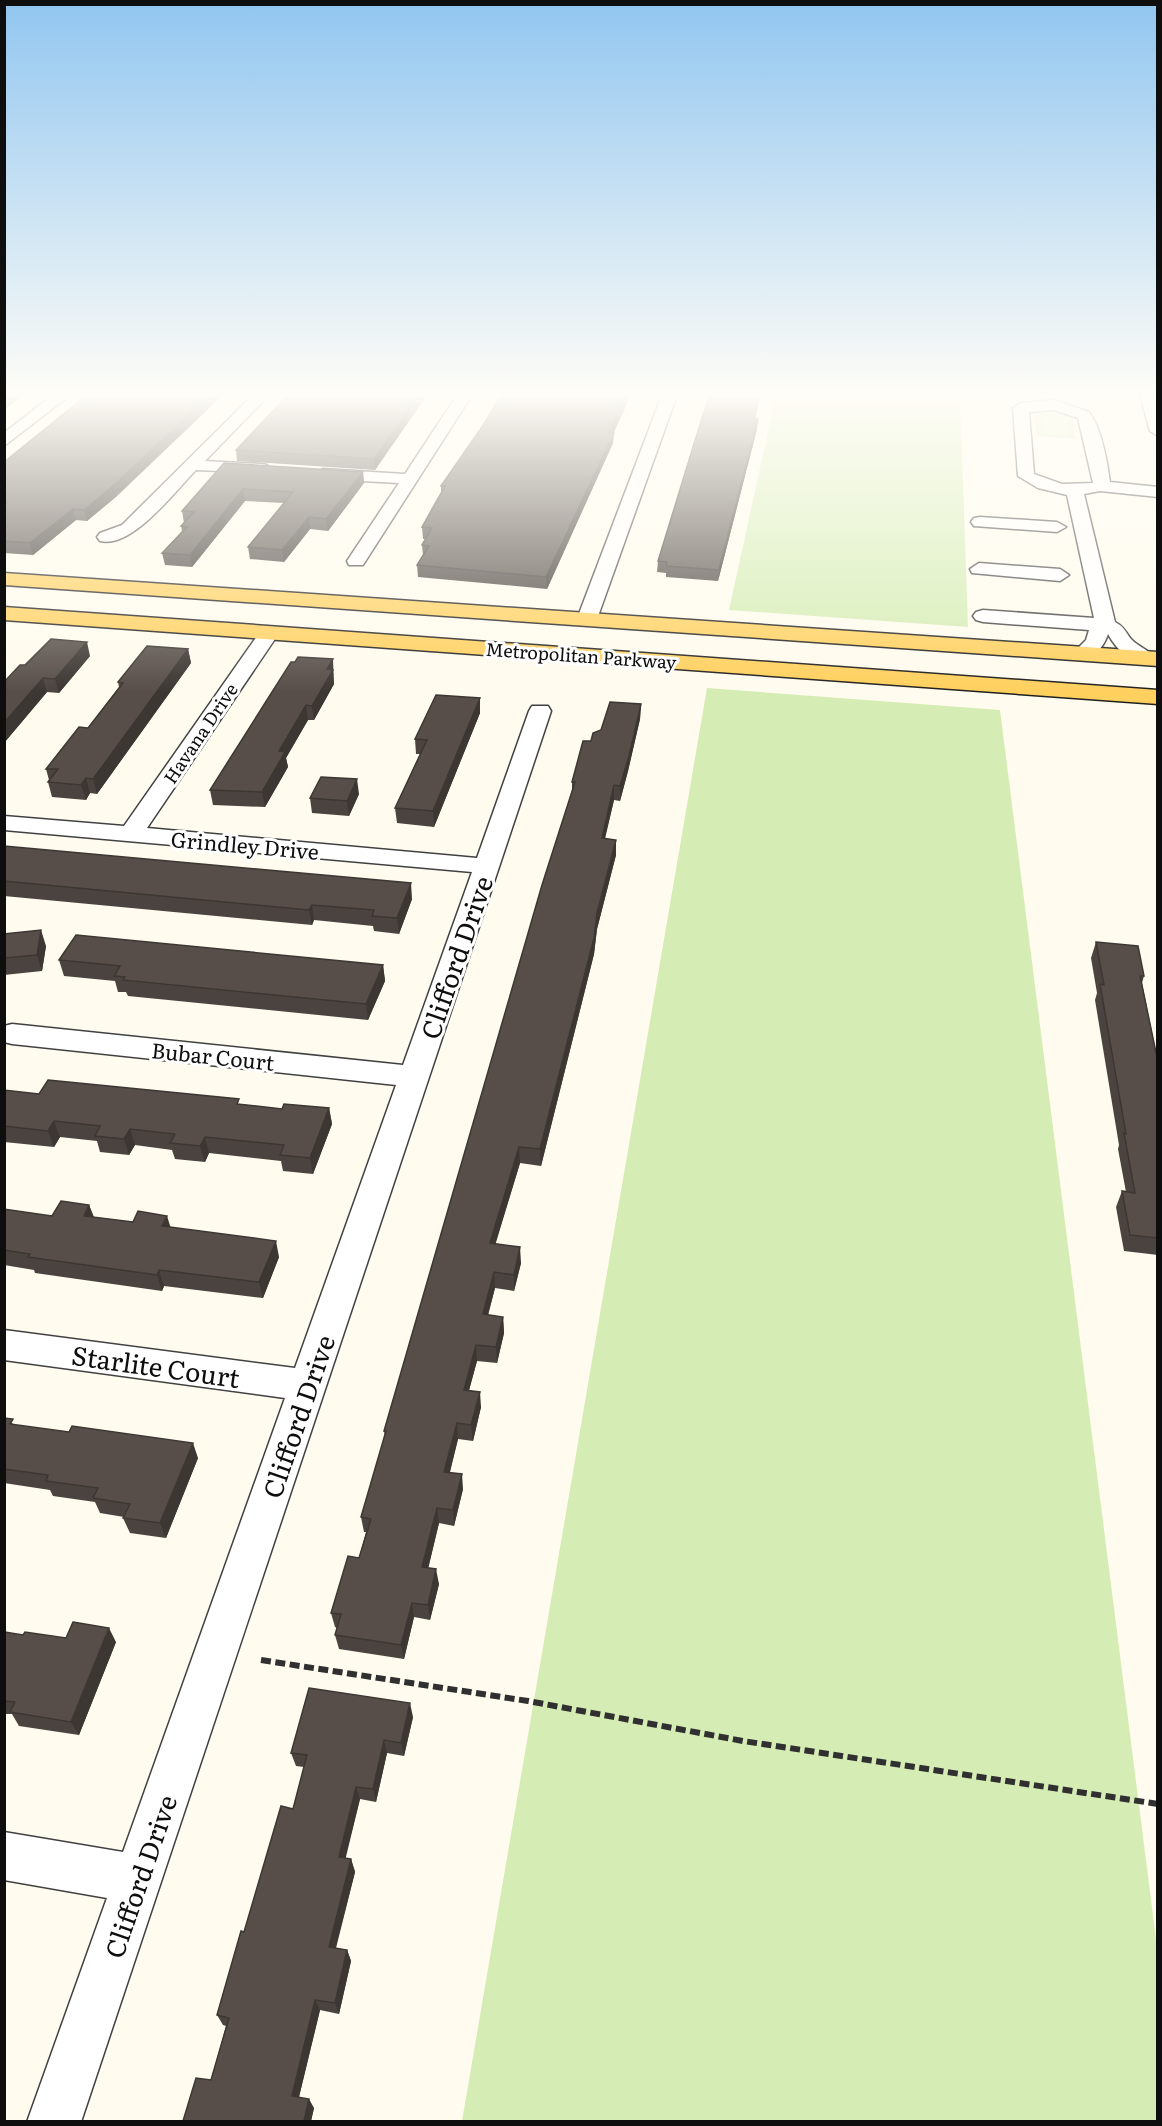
<svg xmlns="http://www.w3.org/2000/svg" width="1162" height="2126" viewBox="0 0 1162 2126" font-family="Literata,serif">
<rect width="100%" height="100%" fill="#fffbee"/>
<!-- green -->
<path fill="#d5edb4" d="M 776,395 L 960,395 L 968,627 L 729,610 Z
M 1034,412 L 1071,414 L 1076,439 L 1037,436 Z
M 707,688 L 1000,710 L 1157,1947 L 1157,2121 L 462,2121 Z"/>
<!-- pitch -->
<path fill="#e6f4c7" d="M 1043,417 L 1066,418 L 1070,435 L 1046,434 Z"/>
<g fill="none" stroke-linecap="round" stroke-linejoin="round">
<defs>
<path id="minor" d="M 53,395 L 70,395 L 4,446 L 4,433 Z
M 253,395 L 269,395 L 205,461 L 261,464 L 267,465 L 269,469 L 267,473 L 196,470 C 175,491 132,549 100,541 L 97,537 L 100,533 L 122,525 Z
M 457,395 L 472,395 L 363,565 L 349,565 L 347,561 L 399,483 L 323,479 L 315,474 L 323,469 L 405,474 Z
M 662,395 L 677,395 L 597,619 L 594,623 L 580,623 L 577,619 Z
M 1140,395 L 1155,395 L 1158,405 L 1158,436 L 1150,431 Z
M 1055,400 L 1089,412 C 1102,430 1107,460 1110,482 L 1158,487 L 1158,497 L 1100,491 L 1084,494 L 1115,622 C 1125,627 1125,632 1131,639 C 1138,647 1149,649 1154,658 L 1151,662 C 1133,667 1116,649 1108,634 C 1103,649 1091,662 1075,658 L 1072,654 L 1086,640 L 1089,630 L 983,622 L 976,620 L 973,616 L 976,612 L 983,610 L 1094,618 L 1067,495 L 1038,488 L 1018,476 L 1013,408 L 1021,403 ZM 1054,410 L 1078,418 L 1093,483 L 1062,484 L 1034,474 L 1029,412 Z
M 980,517 L 1057,522 L 1066,527 L 1057,532 L 974,526 L 971,522 L 974,518 Z
M 979,563 L 1060,569 L 1069,575 L 1060,581 L 972,573 L 970,569 Z
M 269,627 L 276,629 L 279,633 L 147,828 L 477,858 L 529,711 L 532,706 L 548,706 L 551,711 L 81,2122 L 27,2122 L 107,1898 L 4,1880 L 4,1832 L 123,1852 L 285,1398 L 4,1360 L 4,1330 L 295,1368 L 396,1085 L 12,1044 L 4,1042 L 4,1026 L 12,1024 L 403,1065 L 472,872 L 4,830 L 4,816 L 124,826 L 262,629 Z"/>
<path id="major" d="M 4,573 L 1158,652 L 1158,666 L 4,585 Z
M 4,607 L 1158,690 L 1158,704 L 4,620 Z"/>
</defs>
<!-- minor casing -->
<use href="#minor" stroke="#414141" stroke-width="3"/>
<!-- major casing -->
<use href="#major" stroke="#1f1f1f" stroke-width="3"/>
<!-- path -->
<path stroke="#303030" stroke-width="6" stroke-dasharray="10 4.5" stroke-linecap="butt" d="M 261,1660 L 528,1701 L 743,1741 L 1158,1804"/>
<!-- minor -->
<use href="#minor" fill="#fff" fill-rule="evenodd"/>
<!-- major -->
<use href="#major" fill="#ffd05e" fill-rule="evenodd"/>
</g>
<!-- wall -->
<path fill="#4b433f" d="M 427,395 L 375,470 L 237,461 L 236,450 Z
M 709,395 L 760,395 L 755,419 L 757,429 L 718,581 L 666,577 L 666,573 L 657,572 L 658,561 Z
M 484,424 L 613,433 L 613,443 L 547,589 L 418,577 L 417,565 L 423,555 L 422,545 L 426,539 L 423,539 L 422,527 L 441,494 L 441,486 Z
M 4,462 L 117,496 L 87,521 L 76,520 L 33,555 L 4,553 Z
M 224,463 L 363,472 L 364,483 L 328,531 L 310,529 L 284,562 L 250,559 L 248,547 L 284,503 L 245,501 L 192,567 L 165,565 L 162,553 L 182,531 L 181,526 L 184,523 L 182,511 Z
M 188,649 L 191,663 L 97,794 L 90,793 L 86,800 L 52,797 L 48,782 L 49,780 L 46,769 L 88,728 L 119,687 L 118,682 Z
M 90,656 L 59,693 L 47,692 L 4,743 L 4,682 L 25,665 Z
M 295,662 L 334,674 L 333,675 L 334,684 L 314,720 L 308,720 L 286,758 L 288,767 L 265,807 L 213,805 L 210,790 Z
M 480,698 L 480,713 L 434,827 L 397,823 L 395,808 L 420,754 L 416,754 L 415,739 Z
M 641,704 L 640,719 L 628,771 L 620,801 L 614,800 L 605,839 L 616,840 L 616,855 L 597,929 L 594,954 L 541,1166 L 520,1163 L 495,1244 L 521,1263 L 514,1291 L 495,1288 L 488,1315 L 503,1317 L 504,1333 L 497,1363 L 477,1361 L 469,1390 L 481,1407 L 473,1441 L 458,1439 L 450,1472 L 463,1489 L 454,1526 L 439,1523 L 428,1568 L 439,1584 L 430,1620 L 414,1617 L 404,1659 L 339,1649 L 335,1635 L 337,1628 L 335,1627 L 331,1613 L 359,1558 L 366,1532 L 364,1532 L 361,1517 L 385,1436 L 384,1431 L 572,792 L 572,782 L 591,741 L 601,730 Z
M 359,794 L 349,816 L 312,813 L 310,798 Z
M 4,846 L 412,899 L 399,934 L 374,931 L 373,926 L 314,920 L 312,925 L 4,896 Z
M 4,934 L 46,946 L 42,971 L 4,975 Z
M 1096,942 L 1144,976 L 1142,983 L 1158,1062 L 1158,1255 L 1124,1251 L 1116,1207 L 1122,1191 L 1126,1192 L 1118,1149 L 1119,1145 L 1095,1000 L 1097,993 L 1091,958 Z
M 59,960 L 383,965 L 385,981 L 368,1020 L 128,996 L 126,992 L 118,992 L 115,981 L 64,976 Z
M 4,1090 L 39,1094 L 240,1104 L 282,1109 L 329,1108 L 332,1124 L 313,1174 L 283,1171 L 281,1161 L 209,1153 L 205,1162 L 175,1159 L 172,1150 L 135,1145 L 129,1155 L 100,1152 L 97,1141 L 60,1137 L 54,1147 L 4,1142 Z
M 89,1205 L 94,1217 L 171,1227 L 279,1257 L 263,1298 L 164,1286 L 162,1291 L 35,1273 L 34,1270 L 4,1265 L 4,1209 L 52,1216 Z
M 4,1418 L 15,1425 L 198,1458 L 166,1538 L 130,1533 L 123,1518 L 124,1517 L 100,1513 L 95,1502 L 53,1496 L 50,1490 L 4,1483 Z
M 4,1632 L 23,1635 L 116,1642 L 79,1735 L 19,1726 L 12,1714 L 4,1714 Z
M 413,1717 L 404,1756 L 387,1753 L 376,1802 L 360,1799 L 345,1858 L 351,1859 L 355,1872 L 336,1948 L 347,1950 L 351,1961 L 339,2014 L 320,2010 L 299,2097 L 314,2108 L 311,2121 L 183,2121 L 211,2080 L 226,2026 L 223,2025 L 217,2015 L 244,1932 L 293,1809 L 304,1767 L 296,1766 L 291,1753 Z"/>
<!-- shaded-wall -->
<path fill="#3d3733" d="M 8,395 L 24,395 L 4,410 L 4,398 Z
M 210,395 L 223,395 L 117,496 L 87,521 L 84,510 Z
M 419,395 L 427,395 L 375,470 L 374,459 Z
M 626,395 L 631,395 L 609,443 L 609,432 Z
M 759,395 L 760,395 L 753,428 L 754,419 Z
M 758,419 L 757,429 L 718,581 L 719,570 Z
M 614,433 L 613,443 L 547,589 L 546,577 Z
M 363,472 L 364,483 L 328,531 L 326,519 Z
M 243,489 L 245,501 L 192,567 L 190,555 Z
M 73,509 L 76,520 L 33,555 L 30,543 Z
M 309,517 L 310,529 L 284,562 L 282,550 Z
M 87,642 L 90,656 L 59,693 L 55,679 Z
M 188,649 L 191,663 L 97,794 L 93,779 Z
M 333,659 L 334,684 L 314,720 L 312,706 L 327,669 Z
M 43,678 L 47,692 L 4,743 L 4,723 Z
M 480,698 L 480,713 L 434,827 L 433,811 Z
M 641,704 L 640,719 L 628,771 L 620,801 L 620,786 Z
M 306,705 L 308,720 L 286,758 L 288,767 L 265,807 L 262,792 L 279,751 Z
M 86,778 L 90,793 L 86,800 L 81,785 Z
M 357,779 L 359,794 L 349,816 L 347,801 Z
M 614,785 L 614,800 L 601,853 L 602,838 Z
M 616,840 L 616,855 L 597,929 L 594,954 L 541,1166 L 540,1149 Z
M 411,883 L 412,899 L 399,934 L 397,918 Z
M 312,905 L 314,920 L 312,925 L 309,910 Z
M 41,930 L 46,946 L 42,971 L 37,955 Z
M 383,965 L 385,981 L 368,1020 L 366,1004 Z
M 329,1108 L 332,1124 L 313,1174 L 310,1158 Z
M 54,1121 L 60,1137 L 54,1147 L 48,1131 Z
M 130,1129 L 135,1145 L 129,1155 L 124,1139 Z
M 205,1137 L 209,1153 L 205,1162 L 200,1146 Z
M 519,1147 L 520,1163 L 491,1259 L 490,1243 Z
M 89,1205 L 95,1221 L 84,1216 Z
M 167,1216 L 172,1232 L 162,1226 Z
M 276,1241 L 279,1257 L 263,1298 L 259,1282 Z
M 520,1247 L 521,1263 L 514,1291 L 514,1275 Z
M 159,1270 L 164,1286 L 162,1291 L 157,1275 Z
M 494,1272 L 495,1288 L 484,1330 L 483,1314 Z
M 503,1317 L 504,1333 L 497,1363 L 496,1347 Z
M 476,1345 L 477,1361 L 465,1405 L 464,1390 Z
M 480,1392 L 481,1407 L 473,1441 L 471,1425 Z
M 457,1423 L 458,1439 L 446,1487 L 444,1472 Z
M 193,1443 L 198,1458 L 166,1538 L 160,1523 Z
M 462,1474 L 463,1489 L 454,1526 L 453,1510 Z
M 437,1508 L 439,1523 L 425,1582 L 422,1567 Z
M 436,1569 L 439,1584 L 430,1620 L 428,1605 Z
M 412,1603 L 414,1617 L 404,1659 L 401,1645 Z
M 109,1628 L 116,1642 L 79,1735 L 71,1722 Z
M 410,1703 L 413,1717 L 404,1756 L 401,1743 Z
M 384,1740 L 387,1753 L 376,1802 L 373,1789 Z
M 356,1787 L 360,1799 L 343,1869 L 339,1857 Z
M 351,1859 L 355,1872 L 333,1958 L 329,1947 Z
M 347,1950 L 351,1961 L 339,2014 L 335,2003 Z
M 315,2000 L 320,2010 L 297,2105 L 292,2096 Z
M 309,2099 L 314,2108 L 311,2121 L 304,2121 Z"/>
<!-- building -->
<path fill="#574e49" stroke="#3d3733" stroke-width="1.5" d="M 87,395 L 210,395 L 115,484 L 84,510 L 73,509 L 30,543 L 4,541 L 4,462 Z
M 288,395 L 419,395 L 374,459 L 236,450 Z
M 501,395 L 626,395 L 609,432 L 614,433 L 546,577 L 417,565 L 429,546 L 422,545 L 432,528 L 422,527 L 445,486 L 441,486 L 484,424 Z
M 709,395 L 759,395 L 754,419 L 758,419 L 719,570 L 666,566 L 667,562 L 658,561 Z
M 224,463 L 363,472 L 326,519 L 309,517 L 282,550 L 248,547 L 293,492 L 243,489 L 190,555 L 162,553 L 187,527 L 181,526 L 194,512 L 182,511 Z
M 51,639 L 87,642 L 55,679 L 43,678 L 4,723 L 4,682 L 20,665 L 25,665 Z
M 147,646 L 188,649 L 93,779 L 86,778 L 81,785 L 48,782 L 58,769 L 46,769 L 79,727 L 88,728 L 123,683 L 118,682 Z
M 298,657 L 333,659 L 327,669 L 333,670 L 312,706 L 306,705 L 279,751 L 285,752 L 262,792 L 210,790 L 291,662 L 295,662 Z
M 436,695 L 480,698 L 433,811 L 395,808 L 427,740 L 415,739 Z
M 610,702 L 641,704 L 629,756 L 620,786 L 614,785 L 602,838 L 616,840 L 597,913 L 594,938 L 540,1149 L 519,1147 L 490,1243 L 520,1247 L 514,1275 L 494,1272 L 483,1314 L 503,1317 L 496,1347 L 476,1345 L 464,1390 L 480,1392 L 471,1425 L 457,1423 L 444,1472 L 462,1474 L 453,1510 L 437,1508 L 422,1567 L 436,1569 L 428,1605 L 412,1603 L 401,1645 L 335,1635 L 341,1614 L 331,1613 L 348,1556 L 359,1558 L 371,1519 L 361,1517 L 386,1431 L 384,1431 L 542,885 L 575,782 L 572,782 L 583,741 L 591,741 L 593,733 L 601,730 Z
M 321,777 L 357,779 L 347,801 L 310,798 Z
M 4,846 L 411,883 L 397,918 L 372,916 L 374,910 L 312,905 L 309,910 L 4,881 Z
M 41,930 L 37,955 L 4,958 L 4,934 Z
M 76,935 L 383,965 L 366,1004 L 123,980 L 125,977 L 114,976 L 120,966 L 59,960 Z
M 1096,942 L 1138,946 L 1144,976 L 1140,976 L 1158,1062 L 1158,1238 L 1130,1235 L 1122,1191 L 1135,1193 L 1124,1133 L 1126,1134 L 1100,984 L 1104,985 Z
M 48,1080 L 239,1099 L 237,1104 L 265,1107 L 282,1109 L 284,1104 L 329,1108 L 310,1158 L 280,1155 L 284,1145 L 205,1137 L 200,1146 L 170,1143 L 175,1134 L 130,1129 L 124,1139 L 95,1136 L 100,1126 L 54,1121 L 48,1131 L 4,1126 L 4,1090 L 39,1094 Z
M 61,1201 L 89,1205 L 84,1216 L 133,1222 L 138,1211 L 167,1216 L 162,1226 L 276,1241 L 259,1282 L 159,1270 L 157,1275 L 28,1257 L 30,1254 L 4,1250 L 4,1209 L 52,1216 Z
M 4,1418 L 13,1419 L 10,1424 L 69,1432 L 72,1426 L 193,1443 L 160,1523 L 123,1518 L 130,1504 L 93,1498 L 98,1488 L 46,1481 L 48,1475 L 4,1469 Z
M 73,1622 L 109,1628 L 71,1722 L 10,1712 L 15,1702 L 4,1701 L 4,1632 L 23,1635 L 25,1632 L 66,1638 Z
M 309,1688 L 410,1703 L 401,1743 L 384,1740 L 373,1789 L 356,1787 L 339,1857 L 351,1859 L 329,1947 L 347,1950 L 335,2003 L 315,2000 L 292,2096 L 309,2099 L 304,2121 L 183,2121 L 196,2078 L 211,2080 L 229,2018 L 217,2015 L 241,1931 L 244,1932 L 281,1806 L 293,1809 L 307,1755 L 291,1753 Z"/>
<!-- sky -->
<linearGradient id="sky" x2="0" y2="1"><stop stop-color="#91c6f0"/><stop offset="0.57" stop-color="#fffdf7"/><stop offset="1" stop-color="#fffdf7" stop-opacity="0"/></linearGradient>
<rect width="1162" height="693" fill="url(#sky)"/>
<g text-anchor="middle" dominant-baseline="central" stroke-width="6" stroke-linejoin="round" paint-order="stroke">
<!-- far-street labels -->
<g font-size="18" fill="#0e0e0e" stroke="#fff">
<text transform="translate(581 655) rotate(4)">Metropolitan Parkway</text>
<text transform="translate(200 733) rotate(-56)">Havana Drive</text>
</g>
<!-- street labels -->
<g font-size="21" fill="#0e0e0e" stroke="#fff">
<text transform="translate(245 844) rotate(5)">Grindley Drive</text>
<text transform="translate(213 1055) rotate(6)">Bubar Court</text>
</g>
<!-- near-street labels -->
<g font-size="26" fill="#0e0e0e" stroke="#fff">
<text transform="translate(455 957) rotate(-71)">Clifford Drive</text>
<text transform="translate(156 1365) rotate(8)">Starlite Court</text>
<text transform="translate(297 1416) rotate(-71)">Clifford Drive</text>
<text transform="translate(139 1876) rotate(-71)">Clifford Drive</text>
</g>
</g>
<!-- border -->
<rect width="1162" height="2126" fill="none" stroke="#0e0e0e" stroke-width="12"/>
</svg>
